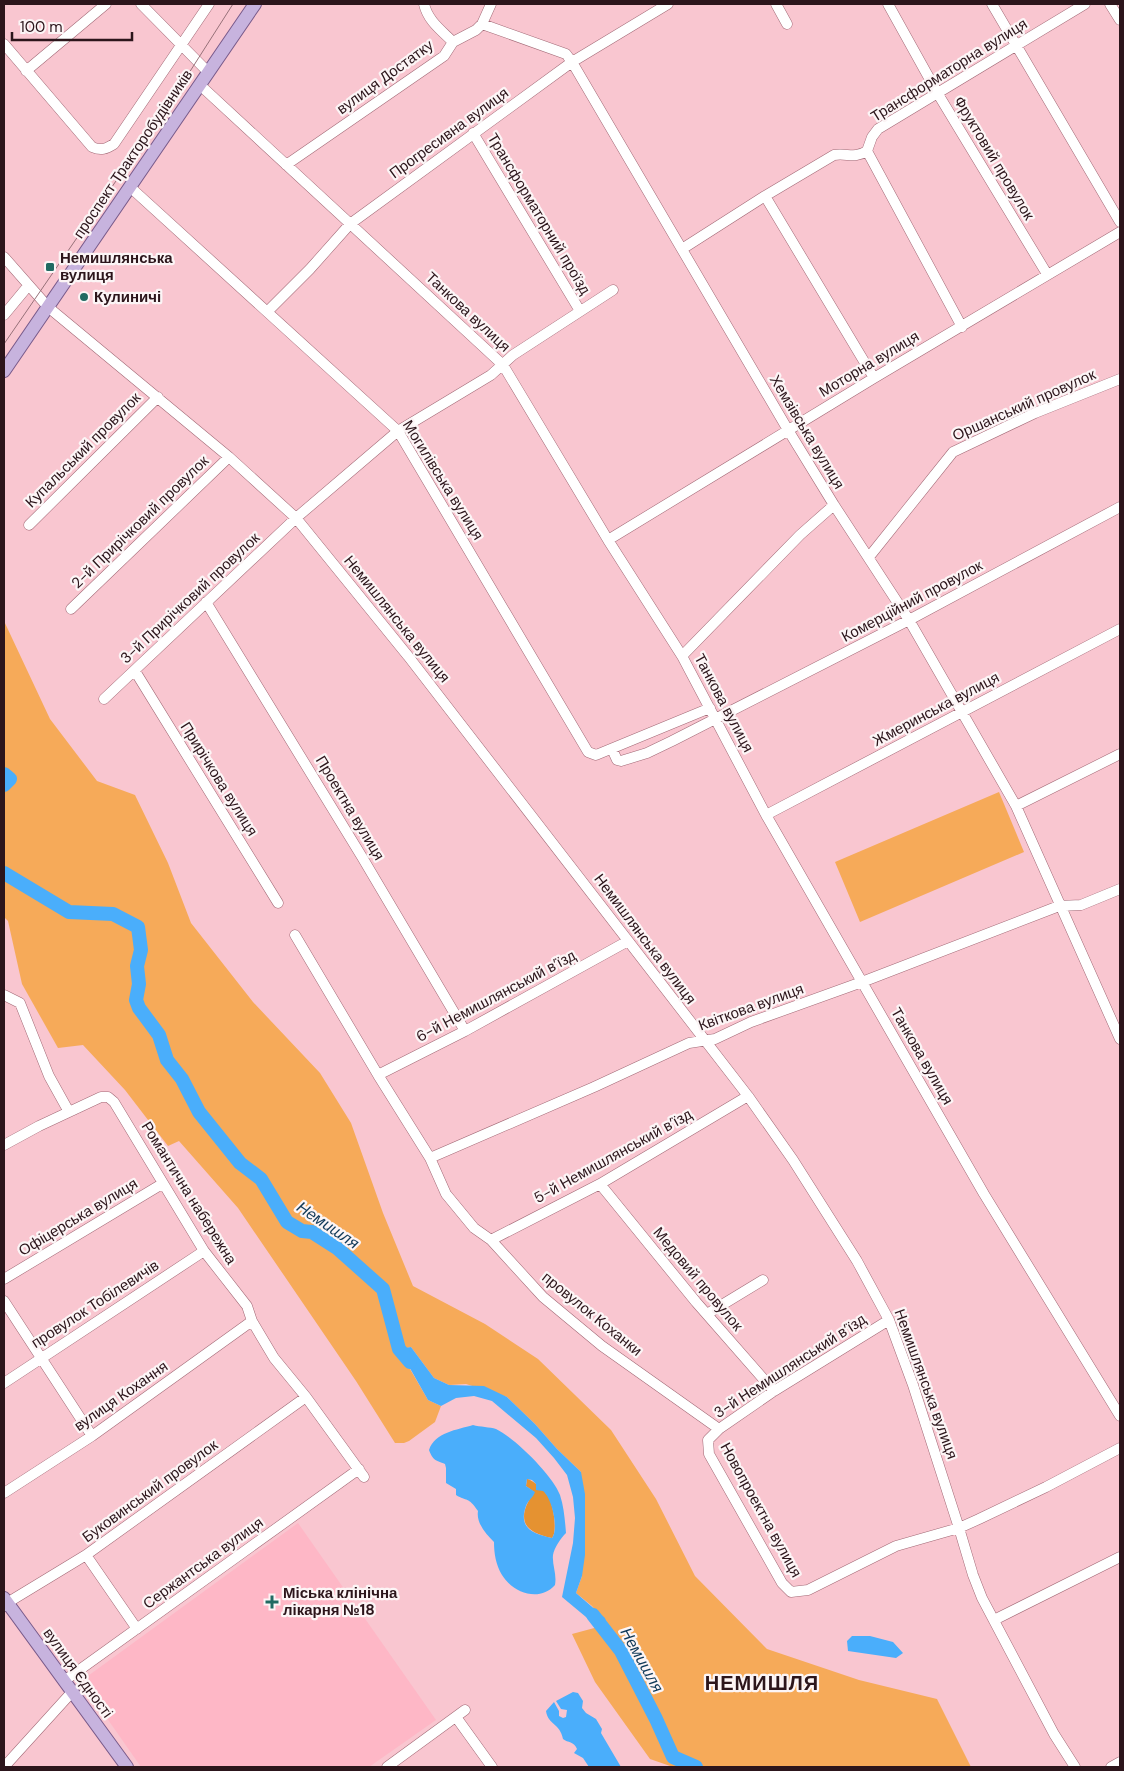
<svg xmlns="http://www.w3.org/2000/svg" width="1124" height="1771" viewBox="0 0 1124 1771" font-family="'DM Sans',sans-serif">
<rect width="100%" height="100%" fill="#f9c6d0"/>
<!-- built -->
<path fill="#feb7c6" d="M 298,1523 L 436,1720 L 369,1767 L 141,1767 L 81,1681 Z"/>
<!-- green -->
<path fill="#f6aa59" d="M 4,621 L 50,719 L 97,781 L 135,795 L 168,863 L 191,923 L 253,1002 L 320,1073 L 351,1123 L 383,1213 L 413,1286 L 485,1324 L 538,1359 L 611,1430 L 656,1499 L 695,1576 L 767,1649 L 859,1680 L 937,1699 L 971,1767 L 673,1767 L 650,1759 L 595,1682 L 572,1634 L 598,1627 L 608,1628 L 592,1606 L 576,1593 L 582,1576 L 581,1472 L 557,1449 L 535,1424 L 507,1397 L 466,1384 L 449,1385 L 434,1378 L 411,1347 L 399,1350 L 428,1400 L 441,1406 L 435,1422 L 409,1441 L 404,1443 L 395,1443 L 356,1381 L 238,1208 L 179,1141 L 168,1146 L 125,1090 L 83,1045 L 58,1048 L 22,984 L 8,921 L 4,917 Z
M 999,792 L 1024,852 L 860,922 L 835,862 Z"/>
<!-- forest -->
<path fill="#e59231" d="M 527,1479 C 532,1479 545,1491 548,1496 C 553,1503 558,1531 552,1538 C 521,1532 517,1517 534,1492 L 526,1486 Z"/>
<!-- water -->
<path fill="#4aaefb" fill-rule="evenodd" d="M 411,1347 L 434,1378 L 449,1385 L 484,1386 L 507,1397 L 535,1424 L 557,1449 L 581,1472 L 585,1494 L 585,1555 L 582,1576 L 576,1593 L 605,1618 L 608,1629 L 598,1627 L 562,1597 L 573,1543 L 575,1518 L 573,1497 L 567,1475 L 554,1458 L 536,1438 L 492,1401 L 474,1396 L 456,1398 L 441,1406 L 428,1400 L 399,1349 Z
M 473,1425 C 480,1427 490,1427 496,1429 C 515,1438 553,1476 560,1495 C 564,1507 565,1521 566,1533 C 561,1538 554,1548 553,1555 C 552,1565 557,1574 555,1585 C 540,1602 514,1594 502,1575 C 496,1565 494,1554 494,1542 C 486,1534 476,1523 478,1511 C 468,1496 467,1502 456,1495 L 456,1489 L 446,1483 L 446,1468 L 445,1464 C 436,1460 433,1461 429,1450 C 435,1432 457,1430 473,1425 ZM 527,1479 L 532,1480 L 536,1484 L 536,1490 L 543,1491 C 552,1498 559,1529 552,1538 C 533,1534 518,1528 526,1506 C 528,1500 533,1498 535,1492 L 526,1486 Z
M 852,1636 L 870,1636 L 893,1642 L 903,1653 L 896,1658 L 848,1651 L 847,1641 Z
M 573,1692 L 578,1693 L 583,1701 L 582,1708 L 586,1713 L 596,1719 L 602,1729 L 601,1733 L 621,1767 L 589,1767 L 583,1758 L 574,1753 L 577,1749 C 574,1741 568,1743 563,1739 C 560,1723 548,1725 546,1711 L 554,1702 L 559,1711 L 559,1716 L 563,1718 L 566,1717 L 567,1710 L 561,1709 L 556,1701 Z"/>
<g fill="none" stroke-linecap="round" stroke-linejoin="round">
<!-- river -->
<path stroke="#4aaefb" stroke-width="14" d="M 4,774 L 10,779 L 4,785
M 4,873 L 69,912 L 113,914 L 138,927 L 141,950 L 137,966 L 139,984 L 136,1000 L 139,1008 L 159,1035 L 167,1060 L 182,1079 L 199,1112 L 240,1163 L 261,1179 L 287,1222 L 302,1231 L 312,1232 L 337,1248 L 383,1289 L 399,1349 L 410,1362
M 593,1615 L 621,1651 L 656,1719 L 673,1757 L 696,1767"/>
<defs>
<path id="minor" d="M 141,4 L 208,72
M 424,4 C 428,21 441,30 453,42
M 776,4 L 787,24
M 888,4 L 938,94 L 1047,274
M 992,4 L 1120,222
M 1110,4 L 1120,20
M 482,24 L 566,54 L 572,62 L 788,430 L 834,505 L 909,620 L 1016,806 L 1120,1039
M 4,44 L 92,147 C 101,151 106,149 114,144 L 209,4
M 26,71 L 106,4
M 200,85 L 503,365 L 608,540 L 682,656 L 766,815 L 862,982 L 984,1194 L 1120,1416
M 473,133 L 580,311
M 867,151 L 962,327
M 286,165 L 444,56 L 453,42 L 476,30 L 482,24 L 491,4
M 130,187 L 398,431 L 588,752 L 596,755 L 710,708
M 765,196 L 874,378
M 682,249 L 765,196 L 834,155 C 848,153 854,159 867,151 L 872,137 L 878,129 L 1085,4
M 4,257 L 48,307 L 229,457 L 296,518 L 408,656 L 748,1096 L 793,1160 L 857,1261 L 889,1320 L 913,1385 L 959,1528 L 973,1575 L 982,1598 L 1054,1734 L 1075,1767
M 268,311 L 310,269 L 350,224 L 572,62 L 668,4
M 4,315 L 28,286
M 29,525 L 158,397
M 608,540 L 874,378 L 1120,232
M 869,557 L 953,452 L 1035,413 L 1120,379
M 206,602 L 362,857 L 465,1031
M 71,609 L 229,457
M 682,656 L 800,535 L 834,505
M 135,671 L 278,903
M 104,699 L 296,518 L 398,431 L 491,375 L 513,355 L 613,290
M 612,749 L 617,760 L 621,761 L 647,753 L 672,741 L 909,620 L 1120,507
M 1016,806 L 1120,754
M 766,815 L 1120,629
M 295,935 L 378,1075 L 430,1158 L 446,1194 L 474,1228 L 491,1240 L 543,1297 L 602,1346 L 719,1429
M 4,995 L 20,1003 L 49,1076 L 69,1112
M 378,1075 L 465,1031 L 628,941
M 4,1145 L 39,1126 L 101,1097 L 108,1097 L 114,1102 L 204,1251 L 247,1306 L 252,1321 L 274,1358 L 306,1397 L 364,1477
M 430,1158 L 594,1087 L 689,1043 L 715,1039 L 751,1022 L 862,982 L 1059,906 L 1081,905 L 1120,889
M 600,1184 L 696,1302 L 774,1391
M 491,1240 L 600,1184 L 748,1096
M 4,1279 L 162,1184
M 4,1301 L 92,1436
M 707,1314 L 763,1280
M 889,1320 L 774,1391 L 719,1429 L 708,1440 L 709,1454 L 782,1583 L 791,1592 L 808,1590 L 896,1546 L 959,1528 L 979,1519 L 1046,1487 L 1120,1448
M 4,1383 L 204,1251
M 4,1493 L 92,1436 L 252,1321
M 86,1555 L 137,1629
M 4,1606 L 7,1603 L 86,1555 L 306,1397
M 994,1620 L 1120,1557
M 64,1681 L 359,1469
M 456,1717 L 492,1767
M 4,1767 L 72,1692
M 387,1767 L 465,1710
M 1111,1767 L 1120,1762"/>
<path id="major" d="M 4,371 L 255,4
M 4,1598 L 127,1767"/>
</defs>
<!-- minor casing -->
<use href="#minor" stroke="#a26976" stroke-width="11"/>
<!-- major casing -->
<use href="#major" stroke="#795b8b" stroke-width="14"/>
<!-- minor -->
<use href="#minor" stroke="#fff" stroke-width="10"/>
<!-- major -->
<use href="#major" stroke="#c7b3de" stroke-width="12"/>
<!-- tram -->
<path stroke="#977179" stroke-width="1" d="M 4,344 L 173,98 L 233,4"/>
</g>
<!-- markers -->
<g fill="#216a62" stroke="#fcf5f6" stroke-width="2">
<rect x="45" y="262" width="10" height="10" rx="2.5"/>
<circle cx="84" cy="297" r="5"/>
<path d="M269.5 1594.5h5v5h5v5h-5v5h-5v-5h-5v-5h5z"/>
</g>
<g text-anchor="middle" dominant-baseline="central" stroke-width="4.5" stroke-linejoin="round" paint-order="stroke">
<!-- street labels -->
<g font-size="15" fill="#2c151b" stroke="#fcf5f6">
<text transform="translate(949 70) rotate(-32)">Трансформаторна вулиця</text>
<text transform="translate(385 77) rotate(-36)">вулиця Достатку</text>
<text transform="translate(449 133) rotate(-36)">Прогресивна вулиця</text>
<text transform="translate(133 154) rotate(-56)">проспект Тракторобудівників</text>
<text transform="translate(994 158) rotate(59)">Фруктовий провулок</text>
<text transform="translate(539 214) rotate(59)">Трансформаторний проїзд</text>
<text transform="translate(468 312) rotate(43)">Танкова вулиця</text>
<text transform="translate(869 364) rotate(-31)">Моторна вулиця</text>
<text transform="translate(1024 405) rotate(-24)">Оршанський провулок</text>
<text transform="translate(807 432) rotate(59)">Хемзівська вулиця</text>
<text transform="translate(83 450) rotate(-45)">Купальський провулок</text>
<text transform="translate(443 480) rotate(58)">Могилівська вулиця</text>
<text transform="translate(140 522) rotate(-44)">2-й Прирічковий провулок</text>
<text transform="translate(190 598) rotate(-43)">3-й Прирічковий провулок</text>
<text transform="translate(912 601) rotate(-28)">Комерційний провулок</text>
<text transform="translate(397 619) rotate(51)">Немишлянська вулиця</text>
<text transform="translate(724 703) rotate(62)">Танкова вулиця</text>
<text transform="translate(936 709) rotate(-28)">Жмеринська вулиця</text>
<text transform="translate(219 779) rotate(58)">Прирічкова вулиця</text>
<text transform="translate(350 808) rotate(59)">Проектна вулиця</text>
<text transform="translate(645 939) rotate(53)">Немишлянська вулиця</text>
<text transform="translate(496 996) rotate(-28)">6-й Немишлянський в’їзд</text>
<text transform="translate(751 1007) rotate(-20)">Квіткова вулиця</text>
<text transform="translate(922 1056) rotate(60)">Танкова вулиця</text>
<text transform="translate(613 1156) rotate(-29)">5-й Немишлянський в’їзд</text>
<text transform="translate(189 1193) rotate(58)">Романтична набережна</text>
<text transform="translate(78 1217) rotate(-31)">Офіцерська вулиця</text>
<text transform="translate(698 1279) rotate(50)">Медовий провулок</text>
<text transform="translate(95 1304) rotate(-33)">провулок Тобілевичів</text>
<text transform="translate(592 1314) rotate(39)">провулок Коханки</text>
<text transform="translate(790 1366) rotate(-33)">3-й Немишлянський в’їзд</text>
<text transform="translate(926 1384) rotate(70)">Немишлянська вулиця</text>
<text transform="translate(121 1396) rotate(-35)">вулиця Кохання</text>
<text transform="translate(150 1491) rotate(-36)">Буковинський провулок</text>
<text transform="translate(761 1510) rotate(61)">Новопроектна вулиця</text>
<text transform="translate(203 1563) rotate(-36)">Сержантська вулиця</text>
<text transform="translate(78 1673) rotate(54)">вулиця Єдності</text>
</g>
<!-- poi labels -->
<g font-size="15" font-weight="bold" fill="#2c151b" stroke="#fcf5f6" text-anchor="start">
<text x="60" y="258">Немишлянська<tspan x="60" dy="17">вулиця</tspan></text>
<text x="94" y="297">Кулиничі</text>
<text x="283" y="1593">Міська клінічна<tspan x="283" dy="17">лікарня №18</tspan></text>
</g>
<!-- water labels -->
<g font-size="16" font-style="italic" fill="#103958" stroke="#fcf5f6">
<text transform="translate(328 1225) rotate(34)">Немишля</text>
<text transform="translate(642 1660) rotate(61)">Немишля</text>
</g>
<!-- district labels -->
<g font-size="20" font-weight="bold" letter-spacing="1" fill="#2c151b" stroke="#fcf5f6">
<text x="762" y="1683">НЕМИШЛЯ</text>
</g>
</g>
<!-- border -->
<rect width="1124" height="1771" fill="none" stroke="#2c151b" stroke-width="10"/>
<!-- scale -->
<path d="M12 32v8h120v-8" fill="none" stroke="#2c151b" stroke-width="2.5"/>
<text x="20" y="32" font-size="15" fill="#2c151b" stroke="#fcf5f6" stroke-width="4" paint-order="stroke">100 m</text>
</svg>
